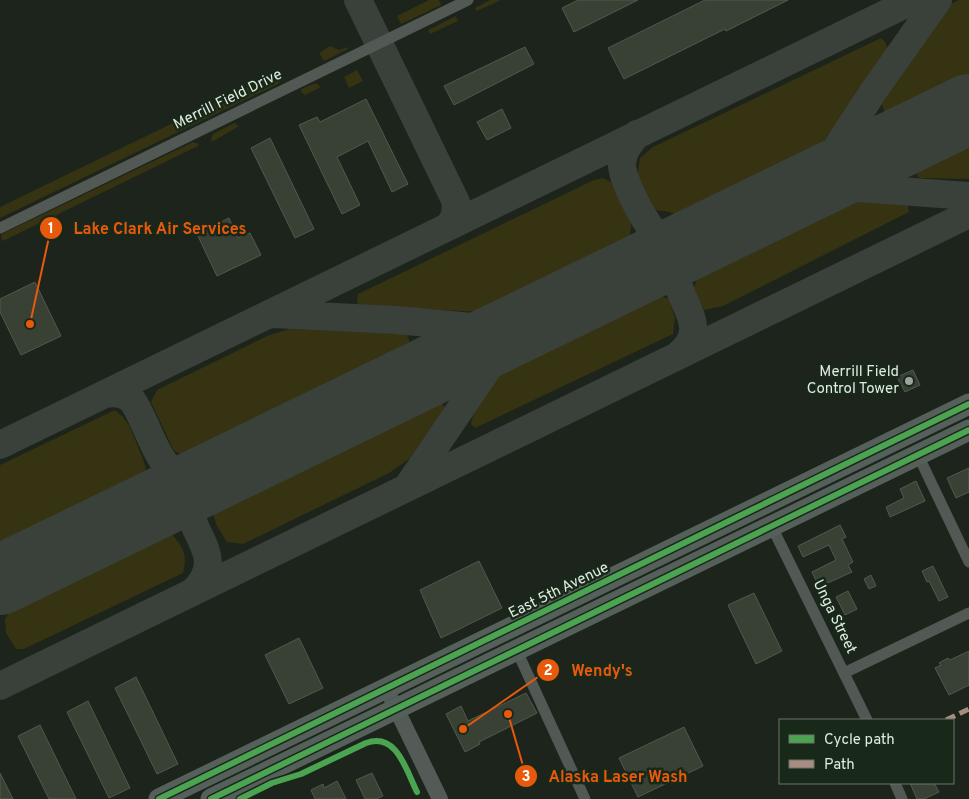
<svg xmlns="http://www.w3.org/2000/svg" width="969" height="799" viewBox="0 0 969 799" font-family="Overpass,sans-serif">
<rect width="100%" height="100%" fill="#1c241c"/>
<!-- green -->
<path fill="#353312" d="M 429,0 L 439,0 L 441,5 L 401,24 L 397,16 Z
M 490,0 L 501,0 L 477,11 L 475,8 Z
M 959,0 L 969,0 L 969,74 L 891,111 L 884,111 L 882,104 L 935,19 L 949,5 Z
M 456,16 L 458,21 L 430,34 L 428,30 Z
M 881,38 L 886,43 L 888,54 L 817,150 L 676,214 L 665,211 L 653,210 L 637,178 L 640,158 L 653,147 Z
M 330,46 L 339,50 L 347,47 L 348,49 L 324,61 L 319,53 Z
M 357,70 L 363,81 L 349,88 L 344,77 Z
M 280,71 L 283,79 L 278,84 L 0,218 L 0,207 Z
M 316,83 L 321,87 L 305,95 L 302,93 L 301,89 Z
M 234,123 L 239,126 L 212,142 L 211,139 L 213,134 Z
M 193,142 L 199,144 L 198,146 L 3,241 L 1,238 L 2,234 Z
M 969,142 L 969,179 L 919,178 L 914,169 Z
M 603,178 L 615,184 L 632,222 L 629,239 L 480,312 L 364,306 L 357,303 L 358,294 L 594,180 Z
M 848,201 L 907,203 L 909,212 L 723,306 L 704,310 L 693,289 L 701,271 Z
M 653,294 L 669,299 L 675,318 L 673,334 L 475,428 L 471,424 C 474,405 497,377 512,362 Z
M 289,329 L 407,334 L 411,346 L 186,456 L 174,451 L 151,402 L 157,390 L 267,336 Z
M 440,402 L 445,407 L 409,459 L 389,473 L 243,544 L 227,542 L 217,526 L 213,514 L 218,505 Z
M 115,410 L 122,416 L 129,425 L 143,459 L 146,469 L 141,483 L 0,549 L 0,465 Z
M 169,532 C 183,545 188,555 183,573 L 24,649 L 16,649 L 6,633 L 5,619 L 12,608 L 157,534 Z"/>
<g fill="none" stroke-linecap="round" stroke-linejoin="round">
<!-- taxiway -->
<path stroke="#3a403a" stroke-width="28" d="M 358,0 L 456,202 L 455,216 L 449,226
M 637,134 C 630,143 622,152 622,165 C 622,180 648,231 661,239 C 672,245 683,244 695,242
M 795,193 L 811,180 L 824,167 L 875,89 L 938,0
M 796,193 L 830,186 L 969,196
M 627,275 C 650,269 662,270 679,288
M 272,314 L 396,320 L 494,329 L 531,322
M 677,356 C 726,317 643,289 695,242
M 105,394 C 115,392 124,393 132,400 C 148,422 156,469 184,478 C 195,481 205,478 215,476
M 0,445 L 914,0
M 408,486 L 504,345 L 529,323
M 147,509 C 162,495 168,482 164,462
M 193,592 C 234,552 175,529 196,495 C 200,487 208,482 215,476
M 0,686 L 969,214"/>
<!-- runway -->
<path stroke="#3a403a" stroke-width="70" d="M 0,580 L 969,109"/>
</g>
<!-- building -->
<path fill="#394034" stroke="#52584f" d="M 578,0 L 638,0 L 574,32 L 562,8 Z
M 705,0 L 788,0 L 726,31 L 725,29 L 624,79 L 608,48 Z
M 525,47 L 534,64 L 454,105 L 444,86 Z
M 366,99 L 408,184 L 392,192 L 368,141 L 337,157 L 360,205 L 342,214 L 299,125 L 317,117 L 320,122 Z
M 502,109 L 511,128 L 487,140 L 477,122 Z
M 270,138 L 314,229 L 295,238 L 251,148 Z
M 229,218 L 238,238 L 250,233 L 261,255 L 217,276 L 197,234 Z
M 35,282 L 61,336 L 21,355 L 0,312 L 0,299 Z
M 913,370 L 920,385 L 905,392 L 897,377 Z
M 969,468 L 969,492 L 956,498 L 947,478 Z
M 916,481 L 925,501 L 890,517 L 886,507 L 904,498 L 900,489 Z
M 840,525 L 846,537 L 842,539 L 853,562 L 848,565 L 852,572 L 819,587 L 812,572 L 836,560 L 829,545 L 803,557 L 798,546 Z
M 479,561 L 502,608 L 441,638 L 420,590 Z
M 933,566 L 948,597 L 939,601 L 929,581 L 927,582 L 922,571 Z
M 871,575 L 876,586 L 869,589 L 864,579 Z
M 848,591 L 857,609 L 845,615 L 836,597 Z
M 754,593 L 782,651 L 756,664 L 728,605 Z
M 299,638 L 323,688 L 289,704 L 265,655 Z
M 969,651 L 969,685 L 949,695 L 935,668 L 941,665 L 939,663 L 948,658 L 950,660 Z
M 136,677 L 178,764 L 157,774 L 115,688 Z
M 526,693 L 537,713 L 479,742 L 480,744 L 465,752 L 446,714 L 461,706 L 468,721 Z
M 88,701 L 130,788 L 109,798 L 67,712 Z
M 40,725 L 76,799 L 49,799 L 18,736 Z
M 684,727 L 703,766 L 638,797 L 619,758 Z
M 0,773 L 13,799 L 0,799 Z
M 372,773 L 383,796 L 376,799 L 365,799 L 356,780 Z
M 337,781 L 346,799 L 315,799 L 311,790 L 323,784 L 324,788 Z
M 910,783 L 934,783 L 939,792 L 924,799 L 917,799 Z"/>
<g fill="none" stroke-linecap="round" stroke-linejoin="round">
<!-- street -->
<path stroke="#525954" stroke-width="11" d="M 0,228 L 468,0
M 918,455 L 969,562
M 772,527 L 867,720
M 517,651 L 585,799
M 844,673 L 969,613
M 895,783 L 902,799"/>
<!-- secondary -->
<path stroke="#535b57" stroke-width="16" d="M 392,700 L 440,799"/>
<!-- highway -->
<path stroke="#55605a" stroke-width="21" d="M 159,799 L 969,404
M 211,799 L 969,430"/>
<!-- quiet -->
<path stroke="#a88b81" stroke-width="5" stroke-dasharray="10 5" stroke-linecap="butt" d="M 946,720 L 969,709"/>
<defs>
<path id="cycleway" d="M 159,799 L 969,404
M 211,799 L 969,430
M 240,799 L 272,783 L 301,774 L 366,743 C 397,732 406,770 417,792"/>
</defs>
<!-- cycleway casing -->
<use href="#cycleway" stroke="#182819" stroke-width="9"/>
<!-- cycleway -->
<use href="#cycleway" stroke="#4ca352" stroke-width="6"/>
</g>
<!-- markers -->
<circle fill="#9ca59c" stroke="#182819" stroke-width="2" cx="909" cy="381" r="5"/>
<g text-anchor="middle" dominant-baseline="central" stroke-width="5" stroke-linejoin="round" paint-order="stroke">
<!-- street labels -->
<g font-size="15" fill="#e1ebe1" stroke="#182819">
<text transform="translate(228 100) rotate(-26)">Merrill Field Drive</text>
<text transform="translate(559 591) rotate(-26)">East 5th Avenue</text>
<text transform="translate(834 617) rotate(64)">Unga Street</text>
</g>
<!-- poi labels -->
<g font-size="15" fill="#e1ebe1" stroke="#182819" text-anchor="end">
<text x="899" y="372">Merrill Field<tspan x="899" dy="17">Control Tower</tspan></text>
</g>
</g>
<!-- callouts -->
<path fill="none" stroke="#e8590c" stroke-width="2" d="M30 324L51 228M463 729L548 670M508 714L526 776"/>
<g fill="#e8590c" stroke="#182819" stroke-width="2">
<circle cx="30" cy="324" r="5"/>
<circle cx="463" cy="729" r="5"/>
<circle cx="508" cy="714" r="5"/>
<circle cx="51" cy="228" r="12"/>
<circle cx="548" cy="670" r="12"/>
<circle cx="526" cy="776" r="12"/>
</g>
<g font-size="15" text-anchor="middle" font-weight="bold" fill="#fff">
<text x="51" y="233">1</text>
<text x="548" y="675">2</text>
<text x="526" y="781">3</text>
</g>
<g font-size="16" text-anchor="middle" font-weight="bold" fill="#e8590c" stroke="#182819" stroke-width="5" stroke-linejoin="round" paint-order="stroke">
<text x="160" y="234">Lake Clark Air Services</text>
<text x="602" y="676">Wendy's</text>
<text x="618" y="782">Alaska Laser Wash</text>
</g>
<!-- legend -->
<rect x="779" y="719" width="175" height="65" fill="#182819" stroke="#687669"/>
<rect x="789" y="735" width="25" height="8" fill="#4ca352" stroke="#687669"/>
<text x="824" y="744" font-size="15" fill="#e1ebe1">Cycle path</text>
<rect x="789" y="760" width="25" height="8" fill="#a88b81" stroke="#687669"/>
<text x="824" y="769" font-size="15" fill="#e1ebe1">Path</text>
</svg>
